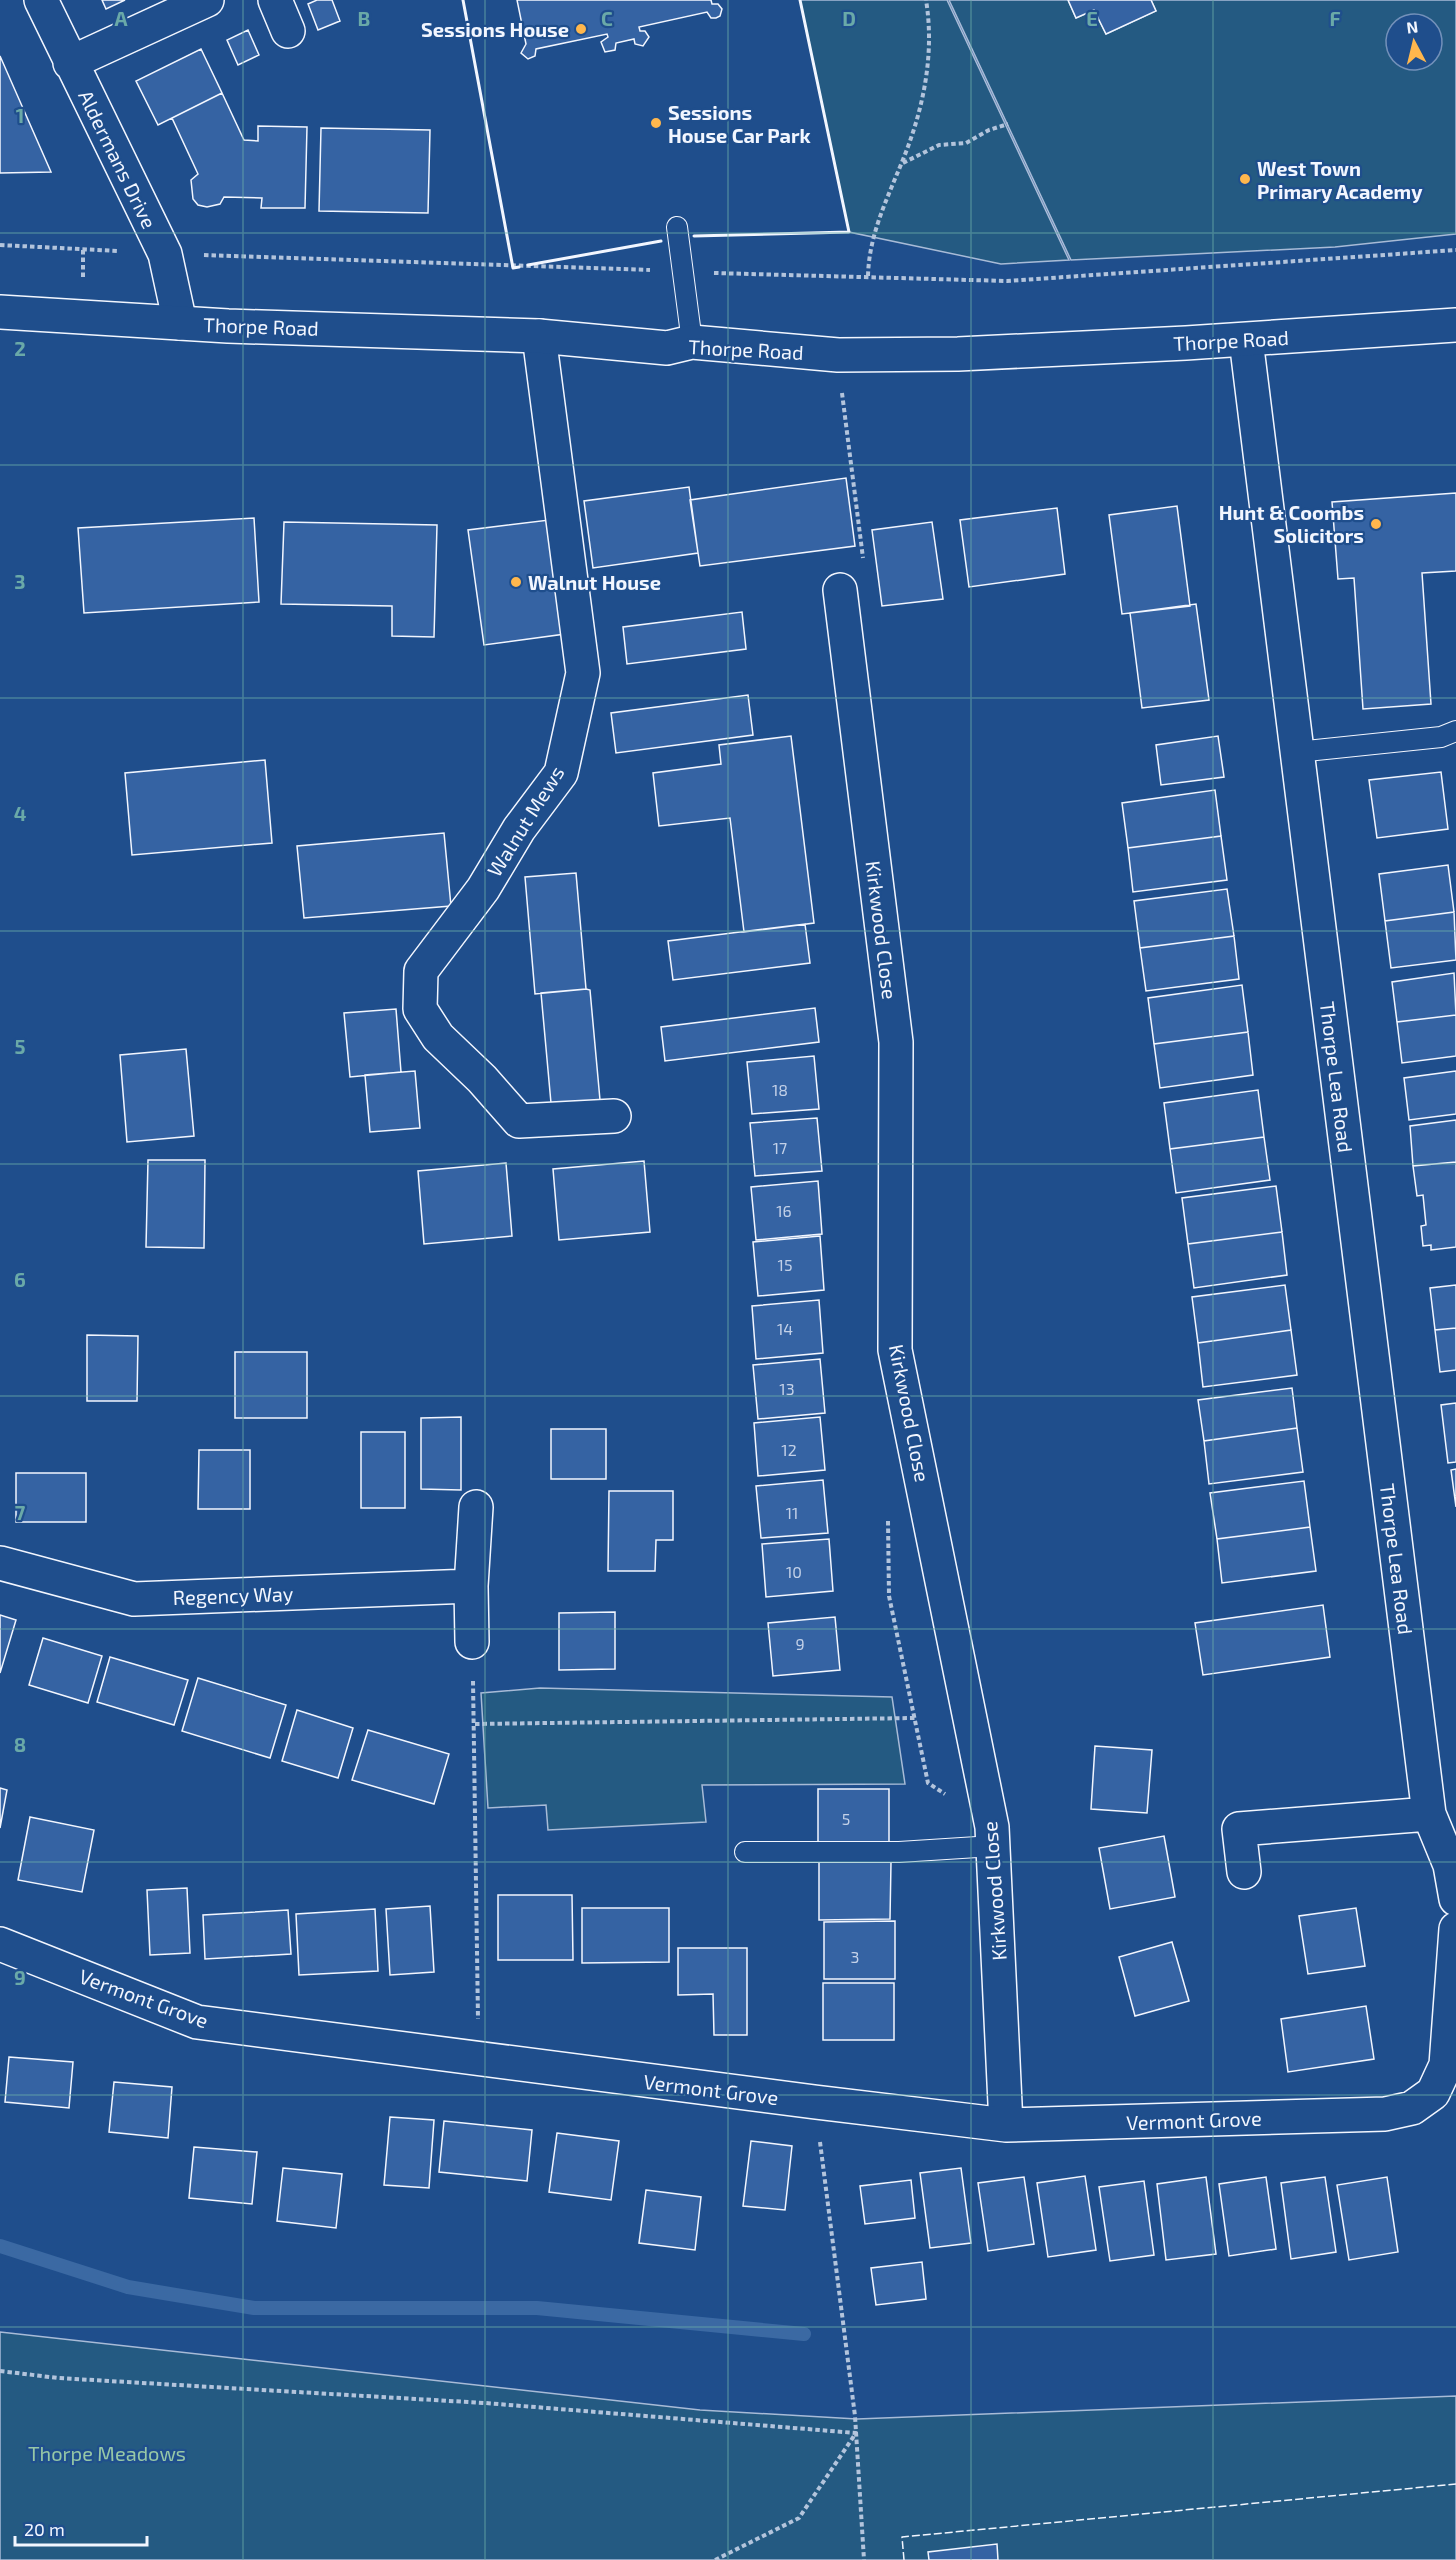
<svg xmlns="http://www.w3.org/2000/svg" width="1456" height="2560" viewBox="0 0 1456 2560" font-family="'Exo 2',sans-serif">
<rect width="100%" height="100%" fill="#1f4e8c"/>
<!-- green -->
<path fill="#245a82" stroke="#a8bbd7" stroke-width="1.5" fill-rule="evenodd" d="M 800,0 L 947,0 L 1069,260 L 1001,264 L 849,232 Z
M 949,0 L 1068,0 L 1076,18 L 1094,10 L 1106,34 L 1156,11 L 1151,0 L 1456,0 L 1456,234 L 1335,247 L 1071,260 ZM 1396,24 L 1432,24 L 1432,60 L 1396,60 Z
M 540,1688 L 892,1697 L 905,1784 L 702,1785 L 706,1822 L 548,1830 L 546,1805 L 488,1808 L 481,1693 Z
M 0,2332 L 700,2410 L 857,2419 L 1456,2396 L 1456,2560 L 0,2560 Z"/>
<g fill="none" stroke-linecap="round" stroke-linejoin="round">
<!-- stream -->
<path stroke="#3b69a3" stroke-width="14" d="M 0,2246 L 128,2287 L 254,2308 L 537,2308 L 804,2334"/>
</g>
<!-- building -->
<path fill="#3563a3" stroke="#f2f6ff" stroke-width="1.5" d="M 102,0 L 125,0 L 106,9 Z
M 317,0 L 332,0 L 340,21 L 318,30 L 308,4 Z
M 517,0 L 711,0 L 712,4 L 718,4 L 722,9 L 720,16 L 716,18 L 711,18 L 707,12 L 639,27 L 640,31 L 645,31 L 649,37 L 643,46 L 635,44 L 634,39 L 616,43 L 615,50 L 605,52 L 601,42 L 608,37 L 607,34 L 536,49 L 535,56 L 528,59 L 521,53 L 526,44 Z
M 1068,0 L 1151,0 L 1156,11 L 1106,34 L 1094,10 L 1076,18 Z
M 248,30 L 259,55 L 238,65 L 227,40 Z
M 201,49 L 222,93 L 158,125 L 136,81 Z
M 0,56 L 51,172 L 0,173 Z
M 222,93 L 244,140 L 258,141 L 258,126 L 307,127 L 305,208 L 261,208 L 262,198 L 224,197 L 220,204 L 207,207 L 198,205 L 193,199 L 191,180 L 198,174 L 172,118 Z
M 321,128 L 430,130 L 428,213 L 319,211 Z
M 846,478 L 855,546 L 700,566 L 690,500 Z
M 689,487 L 698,553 L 593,568 L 584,501 Z
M 1456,493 L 1456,571 L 1422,573 L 1431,704 L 1363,709 L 1354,578 L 1338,579 L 1332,502 Z
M 1177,506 L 1190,606 L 1122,614 L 1109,515 Z
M 1057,508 L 1065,574 L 969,587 L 960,520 Z
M 254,518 L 259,602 L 84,613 L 78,528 Z
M 549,520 L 565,634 L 484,645 L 468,530 Z
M 284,522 L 437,525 L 434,637 L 392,636 L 392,606 L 281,604 Z
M 932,522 L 943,599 L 882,606 L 872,530 Z
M 1196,604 L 1209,700 L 1142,708 L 1130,613 Z
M 742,612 L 746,649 L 627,664 L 623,627 Z
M 748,695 L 753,735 L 616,753 L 611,713 Z
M 791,736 L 814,923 L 744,932 L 730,818 L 659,826 L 653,773 L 721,764 L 719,745 Z
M 1218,736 L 1224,777 L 1161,785 L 1156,745 Z
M 265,760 L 272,843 L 132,855 L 125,773 Z
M 1441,772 L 1448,829 L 1377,838 L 1369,780 Z
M 1215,790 L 1221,836 L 1128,848 L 1122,803 Z
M 444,833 L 451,906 L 304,918 L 297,846 Z
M 1221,836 L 1227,880 L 1133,892 L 1128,848 Z
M 1448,865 L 1454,912 L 1385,921 L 1379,874 Z
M 576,873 L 586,989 L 535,994 L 525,877 Z
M 1227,889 L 1234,936 L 1140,948 L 1134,901 Z
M 1454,912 L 1456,960 L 1391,968 L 1385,921 Z
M 805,924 L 810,963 L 673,980 L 668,941 Z
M 1234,936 L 1239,979 L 1146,991 L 1140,948 Z
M 1454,973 L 1456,1015 L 1397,1022 L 1392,982 Z
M 1242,985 L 1248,1032 L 1154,1044 L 1148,998 Z
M 586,989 L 590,990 L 601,1111 L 552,1114 L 541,993 Z
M 815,1008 L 819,1042 L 665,1061 L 661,1027 Z
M 396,1009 L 401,1072 L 350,1077 L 344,1013 Z
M 1456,1015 L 1456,1056 L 1402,1063 L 1397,1022 Z
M 1248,1032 L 1253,1075 L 1160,1088 L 1154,1044 Z
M 186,1049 L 194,1136 L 127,1142 L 120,1055 Z
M 814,1056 L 819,1109 L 752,1114 L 747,1062 Z
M 415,1071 L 420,1128 L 370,1132 L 365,1075 Z
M 1456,1071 L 1456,1114 L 1409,1120 L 1404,1078 Z
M 1258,1090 L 1264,1137 L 1170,1149 L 1164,1103 Z
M 817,1118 L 822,1171 L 755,1176 L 750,1123 Z
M 1456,1120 L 1456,1162 L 1413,1166 L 1410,1126 Z
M 1264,1137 L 1270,1180 L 1176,1193 L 1170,1149 Z
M 148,1160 L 205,1160 L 204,1248 L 146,1247 Z
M 644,1161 L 650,1232 L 559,1240 L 553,1169 Z
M 1456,1162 L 1456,1247 L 1431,1250 L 1431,1245 L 1423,1246 L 1421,1226 L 1426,1225 L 1423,1195 L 1417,1196 L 1413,1166 Z
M 506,1163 L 512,1236 L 424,1244 L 418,1171 Z
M 818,1181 L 822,1234 L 756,1240 L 751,1187 Z
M 1276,1186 L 1282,1232 L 1188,1244 L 1182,1198 Z
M 1282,1232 L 1287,1275 L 1194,1288 L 1188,1244 Z
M 820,1236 L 824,1290 L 758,1296 L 753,1242 Z
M 1285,1285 L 1291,1330 L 1198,1343 L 1192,1297 Z
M 1456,1285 L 1456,1328 L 1435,1330 L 1430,1288 Z
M 819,1300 L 823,1353 L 756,1359 L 752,1306 Z
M 1456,1328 L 1456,1370 L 1440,1372 L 1435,1330 Z
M 1291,1330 L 1297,1375 L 1203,1387 L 1198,1343 Z
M 87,1335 L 138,1336 L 137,1401 L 87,1401 Z
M 235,1352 L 307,1352 L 307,1418 L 235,1418 Z
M 820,1359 L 825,1413 L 758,1419 L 753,1365 Z
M 1292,1388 L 1297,1428 L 1204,1441 L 1198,1400 Z
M 1456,1403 L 1456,1462 L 1448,1463 L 1441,1405 Z
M 461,1417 L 461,1490 L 421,1489 L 421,1418 Z
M 820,1417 L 825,1470 L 758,1476 L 754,1423 Z
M 1297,1428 L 1303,1472 L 1209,1484 L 1204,1441 Z
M 551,1429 L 606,1429 L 606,1479 L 551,1479 Z
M 361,1432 L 405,1432 L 405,1508 L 361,1508 Z
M 199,1450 L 250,1450 L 250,1509 L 198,1509 Z
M 1456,1469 L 1456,1507 L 1451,1470 Z
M 16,1473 L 86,1473 L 86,1522 L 16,1522 Z
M 823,1480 L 828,1533 L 761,1538 L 756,1486 Z
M 1304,1481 L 1310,1527 L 1217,1539 L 1210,1493 Z
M 609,1491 L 673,1491 L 673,1540 L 656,1540 L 655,1571 L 608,1571 Z
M 1310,1527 L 1316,1571 L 1222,1583 L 1217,1539 Z
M 829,1539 L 833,1591 L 766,1597 L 762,1544 Z
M 1323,1605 L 1330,1657 L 1203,1675 L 1195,1623 Z
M 615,1612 L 615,1669 L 559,1670 L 559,1613 Z
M 0,1615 L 16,1620 L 0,1673 Z
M 835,1617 L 840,1670 L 773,1676 L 768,1623 Z
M 43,1638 L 102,1656 L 88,1703 L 29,1685 Z
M 110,1657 L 188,1680 L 174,1725 L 97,1702 Z
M 198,1678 L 286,1705 L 270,1758 L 182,1731 Z
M 297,1710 L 353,1728 L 338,1778 L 282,1761 Z
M 368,1730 L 449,1754 L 434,1804 L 352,1780 Z
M 1095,1746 L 1152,1750 L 1147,1813 L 1091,1809 Z
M 0,1788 L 7,1790 L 0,1828 Z
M 818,1789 L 889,1789 L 889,1846 L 818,1846 Z
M 30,1817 L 94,1830 L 82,1892 L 18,1880 Z
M 1164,1836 L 1175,1897 L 1110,1909 L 1099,1848 Z
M 819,1862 L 891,1862 L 890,1919 L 819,1920 Z
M 187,1888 L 190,1953 L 150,1955 L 147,1890 Z
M 498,1895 L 572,1895 L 573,1960 L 498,1960 Z
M 430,1906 L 434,1972 L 390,1975 L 386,1909 Z
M 582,1908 L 669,1908 L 669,1962 L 582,1963 Z
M 1356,1908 L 1365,1966 L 1308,1974 L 1299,1916 Z
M 375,1909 L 378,1971 L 299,1975 L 296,1914 Z
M 288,1910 L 291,1954 L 205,1959 L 203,1915 Z
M 895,1921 L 895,1979 L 824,1979 L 824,1922 Z
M 1172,1942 L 1189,2001 L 1135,2016 L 1119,1957 Z
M 678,1948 L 747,1948 L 747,2035 L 714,2035 L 713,1994 L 678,1995 Z
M 823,1983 L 894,1983 L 894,2040 L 823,2040 Z
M 1366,2006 L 1374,2059 L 1288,2072 L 1281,2019 Z
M 9,2057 L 73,2062 L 69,2108 L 5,2102 Z
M 114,2082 L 172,2087 L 168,2138 L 109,2132 Z
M 390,2117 L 434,2120 L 429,2188 L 384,2185 Z
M 444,2121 L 532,2130 L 527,2181 L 439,2172 Z
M 557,2133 L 619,2141 L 611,2200 L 549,2192 Z
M 751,2141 L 792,2146 L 785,2210 L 743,2206 Z
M 194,2147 L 257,2152 L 252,2204 L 189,2198 Z
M 283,2168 L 342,2174 L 336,2228 L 277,2221 Z
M 961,2168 L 971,2243 L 930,2248 L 920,2173 Z
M 1085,2176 L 1096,2250 L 1048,2257 L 1037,2183 Z
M 1024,2177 L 1034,2244 L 988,2251 L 978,2183 Z
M 1206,2177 L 1216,2254 L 1166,2260 L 1157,2184 Z
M 1266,2177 L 1276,2249 L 1229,2256 L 1219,2184 Z
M 1325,2177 L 1336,2252 L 1291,2259 L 1281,2183 Z
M 1387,2177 L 1398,2252 L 1349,2260 L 1337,2185 Z
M 911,2180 L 915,2218 L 865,2224 L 860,2186 Z
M 1144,2181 L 1154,2255 L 1110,2261 L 1099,2187 Z
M 646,2190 L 701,2197 L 695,2250 L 639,2243 Z
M 922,2262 L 926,2299 L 876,2305 L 871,2268 Z
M 997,2544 L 998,2560 L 929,2560 L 928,2552 Z"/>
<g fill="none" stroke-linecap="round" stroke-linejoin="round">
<defs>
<path id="lane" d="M 677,227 L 692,342
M 1297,752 L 1441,737 L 1456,731
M 745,1852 L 899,1852 L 993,1846"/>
<path id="street" d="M 41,0 L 165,254 L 180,323
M 275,0 L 288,31
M 70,63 L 207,0
M 539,336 L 583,673 L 561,773 L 519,829 L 483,889 L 421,971 L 420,1009 L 438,1037 L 482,1079 L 519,1121 L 614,1116
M 1246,340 L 1429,1814 L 1450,1865 L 1456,1899
M 840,590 L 896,1042 L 895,1350 L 992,1827 L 1006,2125
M 0,1563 L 134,1599 L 471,1586 L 472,1642
M 471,1586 L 476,1507
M 1244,1872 L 1239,1829 L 1429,1814
M 0,1944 L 197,2022 L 815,2102 L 1006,2125 L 1385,2114 L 1412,2108 L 1433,2093 L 1446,2065 L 1456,1929"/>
<path id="primary" d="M 0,312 L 228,326 L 539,336 L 667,348 L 692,342 L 838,355 L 958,354 L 1186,343 L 1456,325"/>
</defs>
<!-- lane casing -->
<use href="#lane" stroke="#f2f6ff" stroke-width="22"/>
<!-- street casing -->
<use href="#street" stroke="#f2f6ff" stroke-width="36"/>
<!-- primary casing -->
<use href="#primary" stroke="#f2f6ff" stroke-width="36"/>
<!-- path -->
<path stroke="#b3c4dc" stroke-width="4" stroke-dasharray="4.5 3" stroke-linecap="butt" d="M 903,163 L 939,145 L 966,143 L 989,130 L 1008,124
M 0,245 L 119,251
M 204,255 L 650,270
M 714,273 L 1007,281 L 1456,250
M 868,276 C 869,235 887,199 902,162 C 923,111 935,55 926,0
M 83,277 L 83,248
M 842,393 L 863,558
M 888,1521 L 889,1596 L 928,1783 L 945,1794
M 473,1681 L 478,2019
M 475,1724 L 915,1718
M 820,2142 L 855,2416 L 864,2560
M 0,2371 L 58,2378 L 485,2403 L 856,2433 L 799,2518 L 715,2560"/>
<!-- lane -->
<use href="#lane" stroke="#1f4e8c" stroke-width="20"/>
<!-- street -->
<use href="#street" stroke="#1f4e8c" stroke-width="33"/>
<!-- primary -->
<use href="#primary" stroke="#1f4e8c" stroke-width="33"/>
<!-- fence -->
<path stroke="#f2f6ff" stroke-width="1.5" stroke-dasharray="8 3" stroke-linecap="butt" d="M 904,2560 L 902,2537 L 1456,2484"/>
<!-- wall -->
<path stroke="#f2f6ff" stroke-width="3" d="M 463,0 L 513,268 L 519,267
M 694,236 L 849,232 L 800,0
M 528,265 L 661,241"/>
</g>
<!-- grid -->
<path fill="none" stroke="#6aa9a8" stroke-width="1.5" stroke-opacity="0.55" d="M 243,0 L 243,2560M 485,0 L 485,2560M 728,0 L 728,2560M 971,0 L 971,2560M 1213,0 L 1213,2560M 0,233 L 1456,233M 0,465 L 1456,465M 0,698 L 1456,698M 0,931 L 1456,931M 0,1164 L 1456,1164M 0,1396 L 1456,1396M 0,1629 L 1456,1629M 0,1862 L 1456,1862M 0,2095 L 1456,2095M 0,2327 L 1456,2327"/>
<!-- markers -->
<g fill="#ffb74d" stroke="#1f4e8c" stroke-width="2">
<circle cx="581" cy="29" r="6"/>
<circle cx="656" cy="123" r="6"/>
<circle cx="1245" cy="179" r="6"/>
<circle cx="1376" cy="524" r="6"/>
<circle cx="516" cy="582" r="6"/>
</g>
<g text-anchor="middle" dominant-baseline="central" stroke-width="4.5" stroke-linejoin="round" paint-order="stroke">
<!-- number labels -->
<g font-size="16" fill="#c3d1e8">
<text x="780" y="1089">18</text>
<text x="780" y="1147">17</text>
<text x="784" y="1210">16</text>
<text x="785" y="1264">15</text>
<text x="785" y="1328">14</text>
<text x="787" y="1388">13</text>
<text x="789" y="1449">12</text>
<text x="792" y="1512">11</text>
<text x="794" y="1571">10</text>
<text x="800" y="1643">9</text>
<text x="846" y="1818">5</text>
<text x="855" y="1956">3</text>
</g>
<!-- poi labels -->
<g font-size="20" font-weight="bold" fill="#f2f6ff" stroke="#1f4e8c" text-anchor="start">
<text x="569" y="29" text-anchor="end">Sessions House</text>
<text x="668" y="112">Sessions<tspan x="668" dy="23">House Car Park</tspan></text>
<text x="1257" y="168">West Town<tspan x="1257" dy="23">Primary Academy</tspan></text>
<text x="1364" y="512" text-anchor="end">Hunt &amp; Coombs<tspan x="1364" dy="23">Solicitors</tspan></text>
<text x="528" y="582">Walnut House</text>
</g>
<!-- street labels -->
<g font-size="20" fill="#f2f6ff" stroke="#1f4e8c">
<text transform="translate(118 159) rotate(64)">Aldermans Drive</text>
<text transform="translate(261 326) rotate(2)">Thorpe Road</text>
<text transform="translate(1231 340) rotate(-3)">Thorpe Road</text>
<text transform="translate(746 349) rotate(3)">Thorpe Road</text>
<text transform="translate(525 821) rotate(-58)">Walnut Mews</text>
<text transform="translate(882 930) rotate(83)">Kirkwood Close</text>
<text transform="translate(1337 1077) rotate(83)">Thorpe Lea Road</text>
<text transform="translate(910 1413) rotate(79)">Kirkwood Close</text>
<text transform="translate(1397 1559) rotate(83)">Thorpe Lea Road</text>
<text transform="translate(233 1595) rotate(-2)">Regency Way</text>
<text transform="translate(994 1891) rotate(-94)">Kirkwood Close</text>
<text transform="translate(144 1998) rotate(20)">Vermont Grove</text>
<text transform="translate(711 2089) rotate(7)">Vermont Grove</text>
<text transform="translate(1194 2120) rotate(-2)">Vermont Grove</text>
</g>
<!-- park labels -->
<g font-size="20" fill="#97c8a6" stroke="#1f4e8c">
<text x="107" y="2453">Thorpe Meadows</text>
</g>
</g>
<g font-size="20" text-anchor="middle" font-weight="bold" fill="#6aa9a8" stroke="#1f4e8c" stroke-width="4.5" stroke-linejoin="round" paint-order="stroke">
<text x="121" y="26">A</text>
<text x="364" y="26">B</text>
<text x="607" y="26">C</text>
<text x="849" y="26">D</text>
<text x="1092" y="26">E</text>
<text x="1335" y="26">F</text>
<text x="20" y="123">1</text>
<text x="20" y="356">2</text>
<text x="20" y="589">3</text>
<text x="20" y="821">4</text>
<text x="20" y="1054">5</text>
<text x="20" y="1287">6</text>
<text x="20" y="1520">7</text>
<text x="20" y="1752">8</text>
<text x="20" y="1985">9</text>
</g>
<!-- north arrow -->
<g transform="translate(1414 42) rotate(353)"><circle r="28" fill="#1f4e8c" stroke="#7391ba" stroke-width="1.5"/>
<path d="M0-4.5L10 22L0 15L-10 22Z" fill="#ffb74d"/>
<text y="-9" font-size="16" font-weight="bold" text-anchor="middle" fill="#f2f6ff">N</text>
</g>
<!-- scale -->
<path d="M15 2536v9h132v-9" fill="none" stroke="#f2f6ff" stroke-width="3"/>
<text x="24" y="2536" font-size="18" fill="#f2f6ff" stroke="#1f4e8c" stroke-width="4.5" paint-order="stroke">20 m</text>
</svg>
